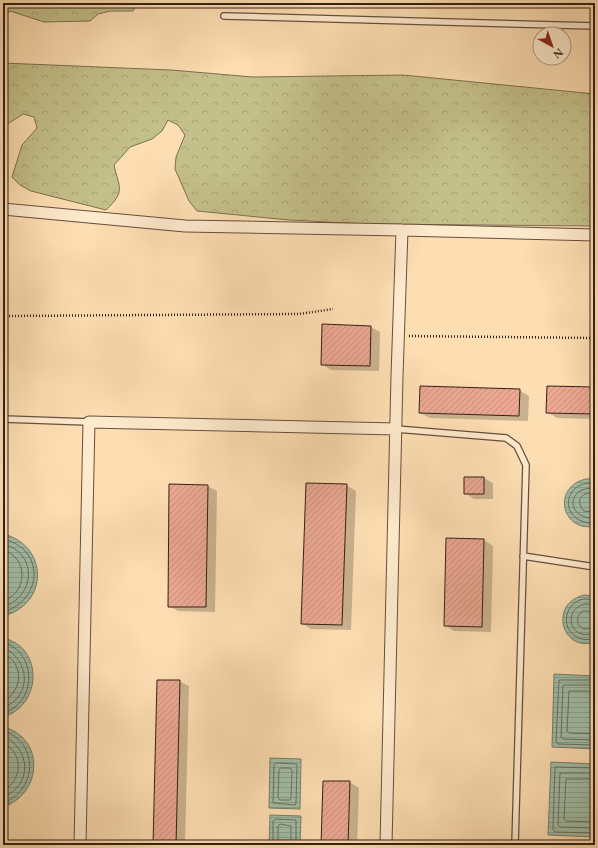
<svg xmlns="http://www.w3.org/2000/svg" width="598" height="848" viewBox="0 0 598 848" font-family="'EB Garamond',serif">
<defs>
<pattern id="forest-crowns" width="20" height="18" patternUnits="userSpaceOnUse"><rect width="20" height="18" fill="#c4c089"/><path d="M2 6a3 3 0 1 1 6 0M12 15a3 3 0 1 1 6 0" fill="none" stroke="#a9a576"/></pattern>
<pattern id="water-rules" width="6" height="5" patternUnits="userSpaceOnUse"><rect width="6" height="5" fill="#a1bda7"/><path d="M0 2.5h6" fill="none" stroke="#8ba28f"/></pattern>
<pattern id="building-hatch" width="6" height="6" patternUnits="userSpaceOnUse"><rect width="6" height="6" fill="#eba792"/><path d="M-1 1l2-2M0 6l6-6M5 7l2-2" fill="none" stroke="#ca8f7d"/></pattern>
</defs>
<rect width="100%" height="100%" fill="#fddeb2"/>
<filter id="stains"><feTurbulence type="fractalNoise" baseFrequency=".005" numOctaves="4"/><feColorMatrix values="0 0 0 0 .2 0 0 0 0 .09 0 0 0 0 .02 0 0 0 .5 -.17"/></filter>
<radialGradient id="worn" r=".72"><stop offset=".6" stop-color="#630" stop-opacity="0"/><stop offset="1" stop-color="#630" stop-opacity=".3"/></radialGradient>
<!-- forest -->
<path fill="url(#forest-crowns)" stroke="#7c7050" d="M 3,3 L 137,3 L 133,11 L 110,11 L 98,14 L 90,21 L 44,22 L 10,11 L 3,16 Z
M 3,63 L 171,70 L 253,77 L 403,75 L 595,94 L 595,226 L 367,224 L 289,220 L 197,211 L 189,201 L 175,169 L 176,157 L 185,135 L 178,125 L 168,120 L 162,131 L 152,139 L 130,147 L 114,165 C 119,188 126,191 106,210 L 31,191 L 20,185 L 12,177 L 22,145 L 37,128 L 34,117 L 23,114 L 3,127 Z"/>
<!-- water -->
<path fill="url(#water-rules)" stroke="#757e6d" d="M 586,479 L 595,479 L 595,526 C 562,533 551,487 586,479 Z
M 3,534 C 49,545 49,605 3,616 Z
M 584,595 L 595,596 L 595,642 C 562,653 548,604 584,595 Z
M 3,638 C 44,647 42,706 3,717 Z
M 554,674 L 595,676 L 595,749 L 552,747 Z
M 3,727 C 45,737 43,794 3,807 Z
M 270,758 L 301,759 L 300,809 L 269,808 Z
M 551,762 L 595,764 L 595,837 L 548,835 Z
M 270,815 L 301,816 L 300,845 L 269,845 Z"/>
<!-- shadow -->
<path fill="#0003" d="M 371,327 L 380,332 L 379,371 L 331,370 L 322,364 Z
M 595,388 L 595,419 L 557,418 L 547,412 Z
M 519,390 L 529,396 L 528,421 L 430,418 L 420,413 Z
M 484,478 L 493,483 L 493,499 L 474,499 L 465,493 Z
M 346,485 L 356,491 L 351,630 L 311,629 L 302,623 Z
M 207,486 L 217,491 L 215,612 L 178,611 L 169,606 Z
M 484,540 L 493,546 L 491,632 L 454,631 L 445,625 Z
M 179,681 L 189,686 L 185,845 L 154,845 Z
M 349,782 L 359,788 L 357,845 L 322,845 Z"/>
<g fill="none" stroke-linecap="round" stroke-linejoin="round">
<!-- shore -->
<path stroke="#6a6e5e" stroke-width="1" d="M 595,483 C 560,480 559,525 595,523
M 595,488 C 565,486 566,520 595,518
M 595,494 C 592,494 588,493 585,494 C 577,498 579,506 584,511 L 595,512
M 3,539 C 45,548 44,600 3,612
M 3,544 C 38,552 36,597 3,607
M 3,550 C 29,557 28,593 3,601
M 595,600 C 590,600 585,598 580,600 C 564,606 561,629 577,637 C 583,641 589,639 595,639
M 595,605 C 591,605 587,603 582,605 C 568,609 567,630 582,634 C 587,635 591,634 595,634
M 595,611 L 583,611 C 576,615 575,627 585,629 C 588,629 592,628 595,628
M 3,642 C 37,652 38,703 3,713
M 3,647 C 30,660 33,696 3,708
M 3,653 C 25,664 23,690 3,702
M 595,680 L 559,680 L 556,742 L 558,744 L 595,745
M 595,685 L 563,685 L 561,737 L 563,739 L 595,740
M 595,691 L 569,691 L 567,731 L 569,733 L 595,734
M 3,731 C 39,741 38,791 3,803
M 3,736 C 31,748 33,786 3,797
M 3,743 C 24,753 23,780 3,791
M 276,763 L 297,764 L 296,803 L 295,805 L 273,803 L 274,765 Z
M 281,768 L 290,768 L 292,770 L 291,798 L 290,800 L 280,800 L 278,798 L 279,770 Z
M 595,768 L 555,767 L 553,829 L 555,832 L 595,833
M 595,773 L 560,773 L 558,825 L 560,827 L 595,828
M 595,779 L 566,779 L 564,819 L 566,821 L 595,822
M 273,845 L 273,821 L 276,819 L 296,820 L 296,845
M 278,845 L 278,826 L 280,824 L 291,826 L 291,845"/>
</g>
<!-- building -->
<path fill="url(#building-hatch)" stroke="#331f16" d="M 322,324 L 371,326 L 370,366 L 321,365 Z
M 420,386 L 520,389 L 519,416 L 419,413 Z
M 547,386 L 595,387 L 595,414 L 546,413 Z
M 464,477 L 484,477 L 484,494 L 464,494 Z
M 306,483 L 347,484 L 342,625 L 301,624 Z
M 169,484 L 208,485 L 206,607 L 168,607 Z
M 446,538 L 484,539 L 482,627 L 444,626 Z
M 157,680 L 180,680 L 176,845 L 153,845 Z
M 323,781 L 350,781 L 348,845 L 321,845 Z"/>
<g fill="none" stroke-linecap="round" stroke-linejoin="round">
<defs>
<path id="service" d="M 224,16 L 595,26
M 3,419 L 89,422
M 396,429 L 506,438 L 517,446 L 526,465 L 515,845
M 523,556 L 595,567"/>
<path id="minor" d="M 3,209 L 185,226 L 402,230 L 595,235
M 80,845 L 89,422 L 396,429
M 386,845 L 397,376 L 402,230"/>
</defs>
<!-- service casing -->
<use href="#service" stroke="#664f3d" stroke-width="8"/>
<!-- minor casing -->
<use href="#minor" stroke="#664f3d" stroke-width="13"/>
<!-- path -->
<path stroke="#331f16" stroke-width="2.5" stroke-dasharray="1 2" stroke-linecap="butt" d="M 3,316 L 299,314 L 333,309
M 409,336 L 595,338"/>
<!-- service -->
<use href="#service" stroke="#feeacd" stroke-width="5.5"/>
<!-- minor -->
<use href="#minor" stroke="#feeacd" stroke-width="11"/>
</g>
<!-- margin -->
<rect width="598" height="848" fill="none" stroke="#fddeb2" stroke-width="16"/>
<rect x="4" y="4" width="590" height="840" fill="none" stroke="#331f16" stroke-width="2"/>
<rect x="8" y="8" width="582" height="832" fill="none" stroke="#331f16"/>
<!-- north arrow -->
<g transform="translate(552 46) rotate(140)"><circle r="19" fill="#feeacd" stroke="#ad9984"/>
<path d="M0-3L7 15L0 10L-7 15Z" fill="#8f2418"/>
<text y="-6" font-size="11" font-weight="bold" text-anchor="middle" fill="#331f16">N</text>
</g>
<rect width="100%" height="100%" filter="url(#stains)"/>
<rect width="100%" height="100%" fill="url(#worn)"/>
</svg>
